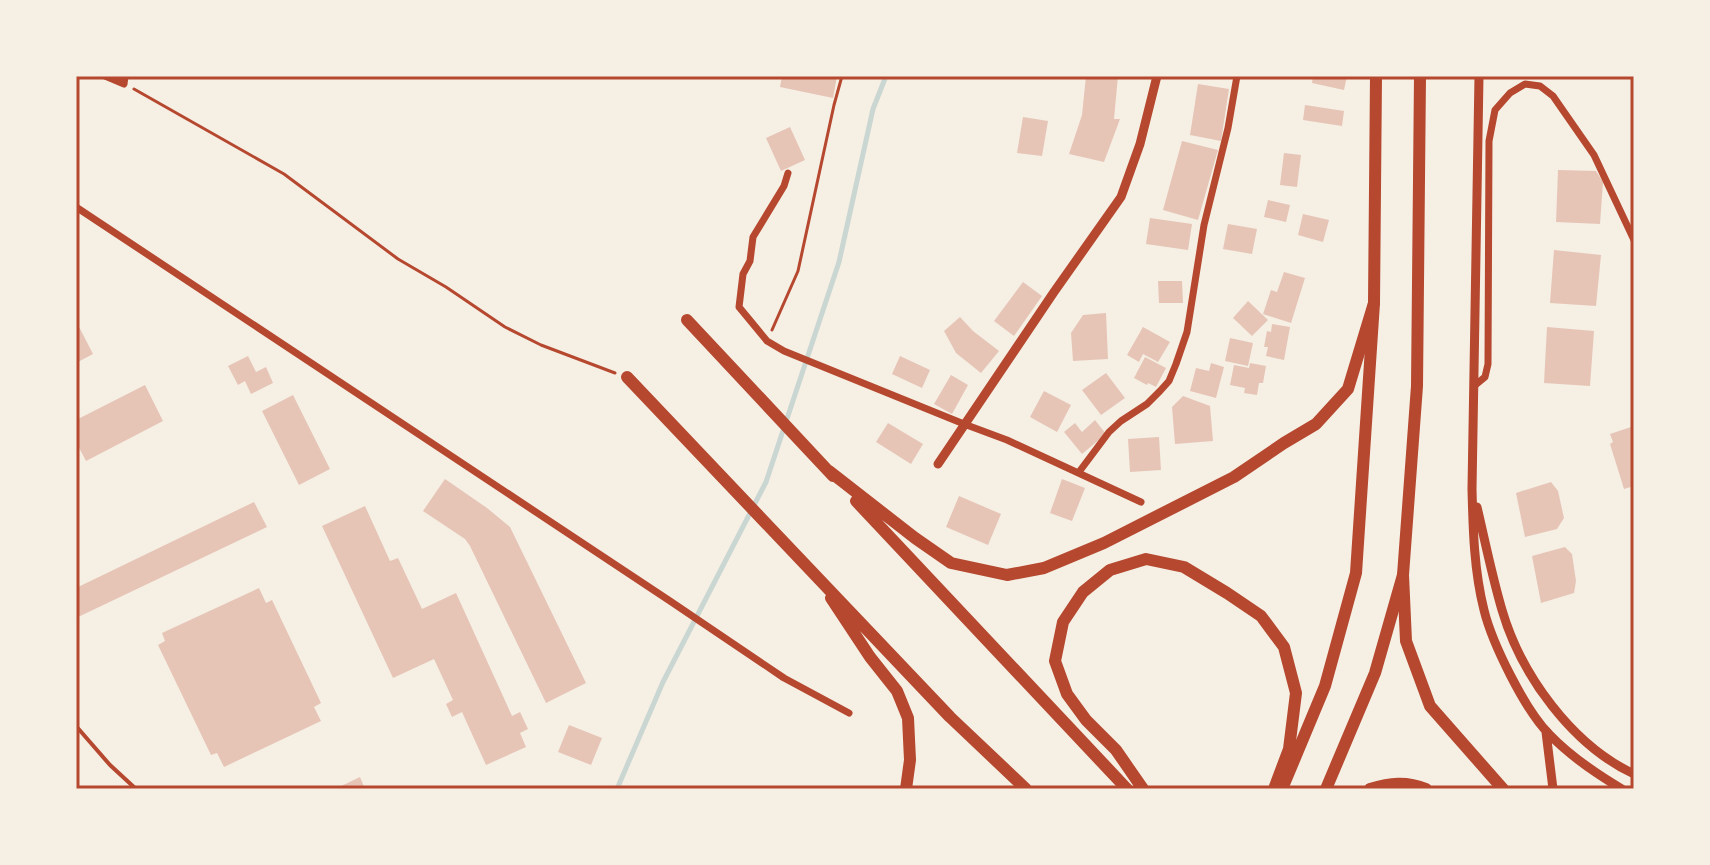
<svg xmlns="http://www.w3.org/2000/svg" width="1710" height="865" viewBox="0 0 1710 865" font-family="Jost,sans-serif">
<rect width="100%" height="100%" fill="#f6efe4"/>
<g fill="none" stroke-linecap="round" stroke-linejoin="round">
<!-- stream -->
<path stroke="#c9d6d2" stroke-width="5" d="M 617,789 L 663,682 L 766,482 L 839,262 L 873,109 L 886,76"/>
</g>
<!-- building -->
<path fill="#e6c5b7" d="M 782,76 L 837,76 L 833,98 L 780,87 Z
M 1086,76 L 1118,76 L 1114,119 L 1120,119 L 1104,162 L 1069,154 L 1082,115 Z
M 1313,76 L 1347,76 L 1344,90 L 1312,83 Z
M 1198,84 L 1229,89 L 1221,141 L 1190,135 Z
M 1305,105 L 1344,111 L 1342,126 L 1303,120 Z
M 1023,117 L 1048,121 L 1042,156 L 1017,153 Z
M 790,127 L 805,160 L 781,171 L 766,138 Z
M 1182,141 L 1218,150 L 1198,220 L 1163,210 Z
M 1284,153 L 1301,155 L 1297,187 L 1280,185 Z
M 1558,170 L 1596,171 L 1603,182 L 1600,224 L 1556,222 Z
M 1268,200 L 1290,205 L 1286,222 L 1264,217 Z
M 1303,214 L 1329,220 L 1323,242 L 1298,235 Z
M 1150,218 L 1192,224 L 1188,250 L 1146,244 Z
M 1228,224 L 1257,229 L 1252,254 L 1223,249 Z
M 1554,250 L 1601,255 L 1596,306 L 1550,303 Z
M 1284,272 L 1305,278 L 1291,323 L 1263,314 L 1271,290 L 1277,292 Z
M 1158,281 L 1182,281 L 1183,303 L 1159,303 Z
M 1023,282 L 1042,296 L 1014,336 L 994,321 Z
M 1248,301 L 1268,320 L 1252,336 L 1233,318 Z
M 1106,313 L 1108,359 L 1073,361 L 1071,333 L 1083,315 Z
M 960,317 L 973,331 L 999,351 L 981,373 L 956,353 L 944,331 Z
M 76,321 L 93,354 L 76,363 Z
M 1272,324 L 1290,327 L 1284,360 L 1266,356 L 1268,347 L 1264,347 L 1267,331 L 1271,332 Z
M 1143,327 L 1170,342 L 1158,362 L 1143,354 L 1139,362 L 1127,355 Z
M 1547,327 L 1594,331 L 1590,386 L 1544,383 Z
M 1230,338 L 1253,343 L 1248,366 L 1225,361 Z
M 248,356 L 256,372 L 266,367 L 273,383 L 251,394 L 245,381 L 238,385 L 228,366 Z
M 900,356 L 930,370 L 922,388 L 892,374 Z
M 1145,357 L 1166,368 L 1156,387 L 1148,383 L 1147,385 L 1134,378 Z
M 1211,363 L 1224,367 L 1216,398 L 1190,391 L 1196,368 L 1209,371 Z
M 1250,363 L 1266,366 L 1263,383 L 1259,383 L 1257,395 L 1244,393 L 1245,388 L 1230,385 L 1234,365 L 1249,368 Z
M 1106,373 L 1125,398 L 1101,415 L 1082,390 Z
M 951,375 L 968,385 L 952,414 L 934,404 Z
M 145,385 L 163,421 L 86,461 L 76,442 L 76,420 Z
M 1044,391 L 1071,405 L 1057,432 L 1030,417 Z
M 293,395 L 330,469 L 299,485 L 262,411 Z
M 1183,396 L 1210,406 L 1213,441 L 1175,444 L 1172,407 Z
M 1095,420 L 1106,434 L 1082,454 L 1064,432 L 1075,423 L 1082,432 Z
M 888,423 L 923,444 L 911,464 L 876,442 Z
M 1634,426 L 1634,486 L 1624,489 L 1610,444 L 1613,442 L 1610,434 Z
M 1159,437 L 1161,470 L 1130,472 L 1128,439 Z
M 445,479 L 487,508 L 510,527 L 586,683 L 546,703 L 470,546 L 465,539 L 423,511 Z
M 1062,479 L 1085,488 L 1072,521 L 1050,513 Z
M 1551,482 L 1558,491 L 1564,518 L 1557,529 L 1525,537 L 1516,493 Z
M 959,496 L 1001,514 L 988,545 L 946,527 Z
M 254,502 L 267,527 L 76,618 L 76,588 Z
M 365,506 L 390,561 L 398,558 L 422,609 L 456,593 L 512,716 L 520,712 L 528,729 L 520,733 L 526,747 L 486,765 L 462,712 L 452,717 L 446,704 L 453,700 L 434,659 L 393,678 L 322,526 Z
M 1565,547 L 1572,554 L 1576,581 L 1574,593 L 1541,603 L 1532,556 Z
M 259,588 L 266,603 L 272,600 L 321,703 L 314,707 L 321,721 L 224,767 L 217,753 L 211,755 L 158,645 L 165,641 L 162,633 Z
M 569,725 L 602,738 L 591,765 L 558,752 Z
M 360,777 L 365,789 L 335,789 Z"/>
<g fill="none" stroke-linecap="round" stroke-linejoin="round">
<!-- path -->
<path stroke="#b5482f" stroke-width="3" d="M 134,89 L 284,174 L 398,259 L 446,287 L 505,327 L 541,345 L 615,373
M 772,330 L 798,271 L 834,105 L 842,76"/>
<!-- service -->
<path stroke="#b5482f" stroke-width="4" d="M 76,726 L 110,765 L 136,789"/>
<!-- minor -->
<path stroke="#b5482f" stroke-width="7" d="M 105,76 L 124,84 L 125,76
M 788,173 L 784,186 L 753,237 L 750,261 L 743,274 L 739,307 L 767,341 L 784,351 L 964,424 L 1007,440 L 1141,502
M 76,207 L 670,601 L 784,678 L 849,713
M 1474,386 L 1485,377 L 1488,364 L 1489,141 L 1495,110 L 1510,93 L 1525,84 L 1540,86 L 1553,96 L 1594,155 L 1634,240
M 1079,472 L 1109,432 L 1121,421 L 1147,404 L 1160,391 L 1169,381 L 1176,364 L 1187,332 L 1204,225 L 1228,128 L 1237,76"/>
<!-- tertiary -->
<path stroke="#b5482f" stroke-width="9" d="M 1479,76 L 1472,489 C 1473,529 1474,571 1484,610 C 1492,643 1525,710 1549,734 C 1570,756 1595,773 1622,789
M 938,464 L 1054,292 L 1121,197 L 1140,144 L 1157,76
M 1477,507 C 1485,541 1492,576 1502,610 C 1521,675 1572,745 1634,774
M 1546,732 L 1553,789"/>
<!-- primary -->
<path stroke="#b5482f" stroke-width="12" d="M 1282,789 L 1325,686 L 1356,573 L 1374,303 L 1376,76
M 1326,789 L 1375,673 L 1403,575 L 1417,386 L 1420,76"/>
<!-- trunk -->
<path stroke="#b5482f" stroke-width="12" d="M 687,320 L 833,476
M 627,377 L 950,717 L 1026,789
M 829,471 L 915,538 L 951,563 L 1007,575 L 1044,568 L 1104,543 L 1234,477 L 1284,443 L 1316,424 L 1348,389 L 1374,303
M 856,501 L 1127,789
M 1403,575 L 1406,641 L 1430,706 L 1503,789
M 831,598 L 870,657 L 897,691 L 908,718 L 910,760 L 906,789
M 1143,789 L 1116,750 L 1086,720 L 1067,694 L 1055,661 L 1063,622 L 1083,592 L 1110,570 L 1146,559 L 1184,567 L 1227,593 L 1261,616 L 1284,647 L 1296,693 L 1289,749 L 1274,789
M 1370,789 C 1390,783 1406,781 1426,789"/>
</g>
<!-- border -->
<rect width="1710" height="865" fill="none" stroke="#f6efe4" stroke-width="156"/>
<rect x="78" y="78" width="1554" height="709" fill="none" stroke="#b5482f" stroke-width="3"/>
</svg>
